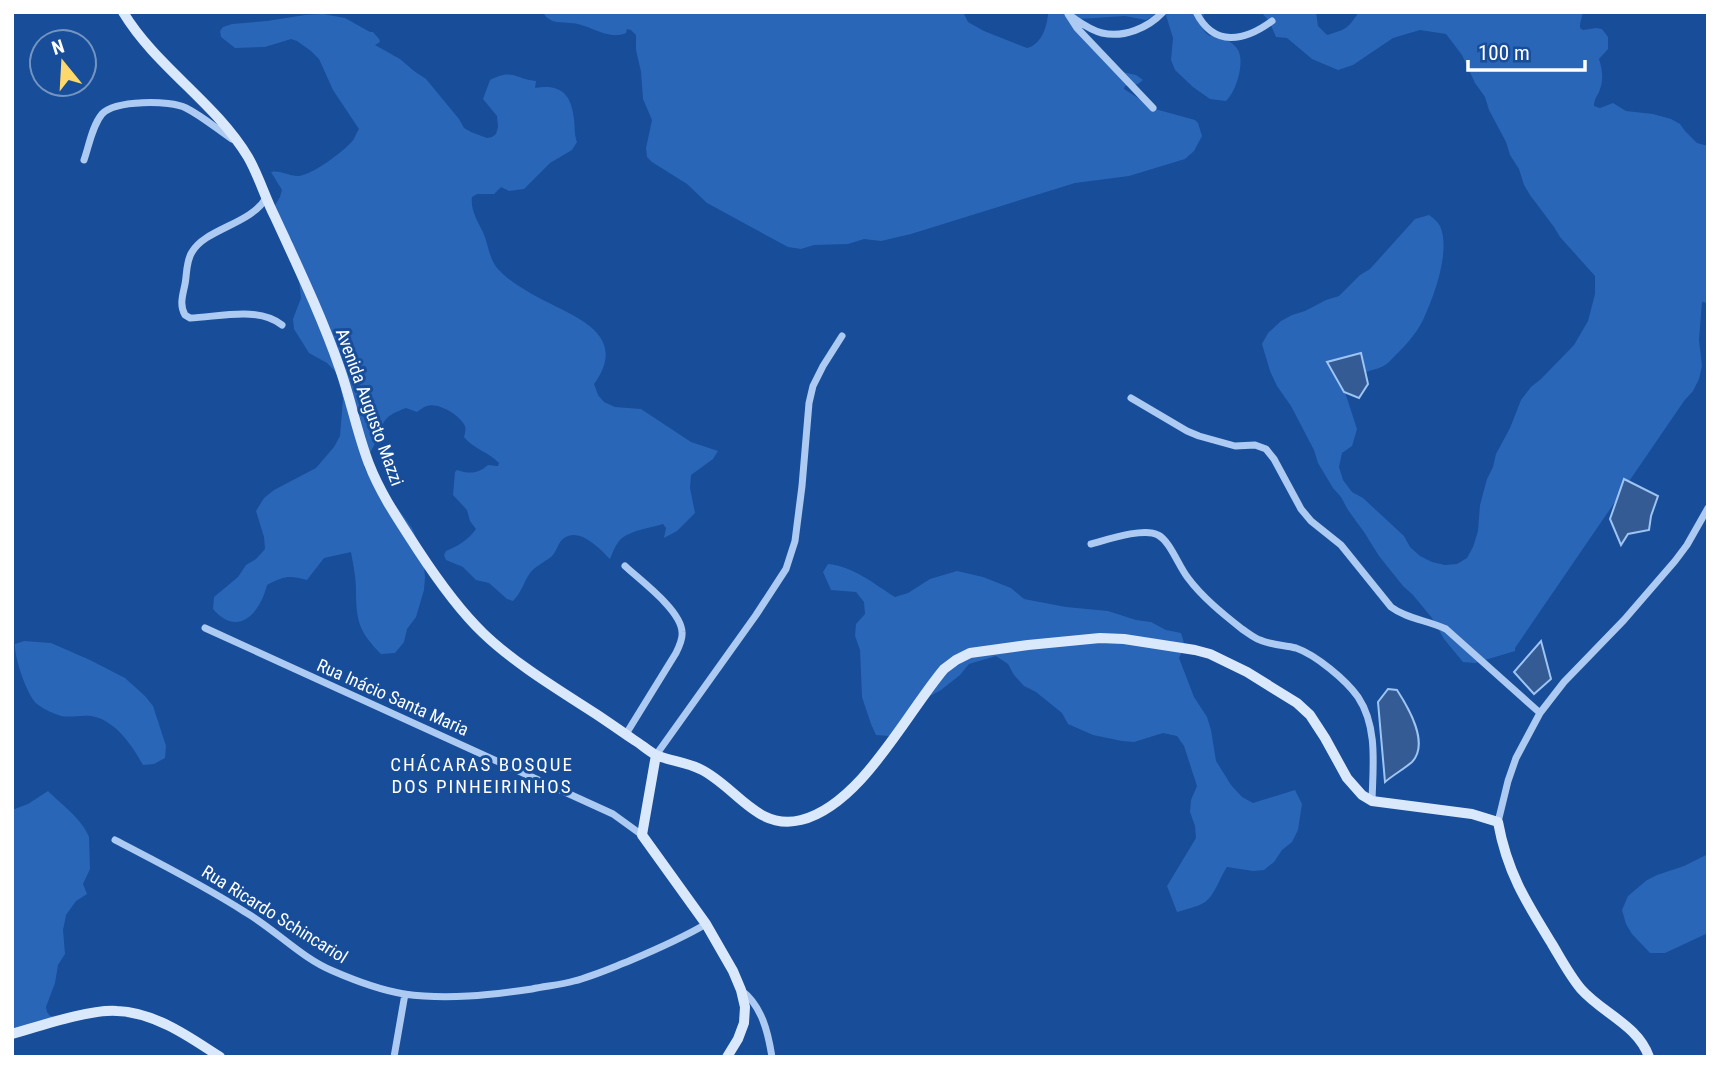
<svg xmlns="http://www.w3.org/2000/svg" width="1720" height="1069" viewBox="0 0 1720 1069" font-family="'Roboto Condensed',sans-serif">
<rect width="100%" height="100%" fill="#174d99"/>
<!-- green -->
<path fill="#2a66b7" d="M 543,12 L 963,12 L 968,22 L 984,31 L 1027,48 C 1041,45 1048,26 1048,12 L 1163,12 L 1158,13 L 1146,20 L 1125,16 L 1079,19 L 1078,27 L 1122,72 L 1136,75 L 1143,80 L 1138,84 L 1125,86 L 1124,89 L 1155,109 L 1195,120 L 1198,123 L 1202,136 L 1194,151 L 1185,159 L 1129,176 L 1075,183 L 911,234 L 881,241 L 864,239 L 848,244 L 814,245 L 801,249 L 788,247 L 707,203 L 687,184 L 652,162 L 647,157 L 646,148 L 652,120 L 643,99 L 641,72 L 636,50 L 636,35 L 631,30 L 627,29 L 626,33 C 609,40 595,28 578,24 C 565,21 550,26 543,12 Z
M 1165,12 L 1205,12 C 1201,22 1200,30 1210,36 L 1213,33 L 1217,33 C 1224,38 1236,44 1239,52 C 1244,65 1236,92 1226,101 L 1210,99 L 1193,87 L 1175,70 L 1171,60 L 1173,38 Z
M 1261,12 L 1316,12 L 1318,26 L 1327,35 C 1347,29 1347,29 1359,12 L 1583,12 L 1580,24 L 1580,28 L 1583,30 L 1596,28 L 1602,29 L 1608,37 L 1608,49 L 1599,59 C 1602,68 1604,79 1600,89 C 1598,96 1594,98 1594,106 L 1600,108 L 1613,103 L 1626,111 L 1653,114 L 1671,119 L 1680,124 L 1685,131 L 1697,143 L 1708,146 L 1708,303 L 1702,302 L 1699,340 L 1702,366 L 1699,379 L 1693,391 L 1684,401 L 1515,648 L 1515,651 L 1475,663 L 1463,662 L 1444,639 L 1432,618 L 1413,595 L 1403,586 L 1379,556 L 1364,532 L 1348,510 L 1341,497 L 1333,488 L 1318,463 L 1314,450 L 1291,406 L 1277,386 L 1270,371 L 1262,344 L 1268,333 L 1281,321 L 1292,315 L 1305,311 L 1326,300 L 1339,296 L 1360,275 L 1370,269 L 1415,219 L 1429,215 C 1433,218 1437,221 1440,226 C 1451,250 1434,297 1423,320 C 1416,335 1401,350 1389,362 C 1381,370 1370,369 1360,375 C 1355,379 1349,385 1344,389 L 1357,429 L 1352,446 L 1342,453 L 1339,467 L 1343,480 L 1352,492 L 1363,498 L 1404,536 L 1410,547 L 1420,556 L 1432,562 L 1445,565 L 1457,564 L 1467,558 L 1473,547 L 1478,531 L 1480,505 L 1487,479 L 1493,467 L 1496,454 L 1510,428 L 1521,400 L 1531,387 L 1541,379 L 1574,345 L 1588,321 L 1595,294 L 1595,276 L 1560,237 L 1554,227 L 1530,195 L 1524,185 L 1519,169 L 1510,155 L 1506,142 L 1489,110 L 1485,97 L 1475,83 L 1462,55 L 1446,34 L 1420,30 L 1393,38 L 1353,65 L 1338,70 L 1312,59 L 1287,38 L 1276,37 L 1269,21 Z
M 323,14 L 345,18 L 370,32 L 373,32 L 379,39 L 380,42 L 375,45 L 400,59 L 414,71 L 426,79 L 459,119 L 464,128 L 471,132 L 487,138 L 492,137 L 496,134 L 498,127 L 497,116 L 483,99 L 490,80 C 513,68 515,79 536,81 L 535,88 C 560,84 571,93 574,119 C 575,127 574,134 577,142 L 572,150 L 550,163 L 524,189 L 509,191 L 501,187 L 494,194 L 477,194 L 472,197 C 470,209 478,222 483,232 C 489,246 489,261 500,271 C 510,282 531,294 545,301 C 581,319 628,337 594,384 L 598,395 L 604,402 L 615,407 L 641,409 L 691,442 L 718,451 L 713,459 L 691,475 L 690,488 L 695,513 L 677,531 L 664,538 L 666,528 L 663,524 C 650,528 633,530 622,538 C 616,543 613,552 610,559 C 600,549 580,527 564,538 C 558,542 557,551 552,556 C 545,562 535,566 530,573 C 523,583 522,592 513,601 L 507,599 L 489,583 L 476,580 L 463,567 L 446,560 L 444,555 L 446,551 C 458,546 468,540 476,529 L 470,521 L 467,510 L 453,495 L 455,472 L 457,470 C 469,474 478,474 488,465 L 498,466 L 499,463 C 489,452 473,449 464,437 C 465,433 466,430 465,426 C 460,415 438,402 427,406 C 423,407 420,410 417,412 L 406,408 C 382,417 385,420 376,441 C 372,451 367,455 364,467 L 371,480 L 383,488 L 412,528 L 423,554 L 425,577 L 424,590 L 416,617 L 407,629 L 404,642 L 395,653 L 381,654 C 359,632 356,621 356,590 C 356,577 353,564 351,552 L 324,558 L 307,580 C 289,575 284,576 267,585 C 260,613 238,638 213,609 L 214,597 L 238,577 L 246,565 L 256,559 L 265,549 L 264,537 L 256,511 L 264,498 L 274,490 L 316,468 L 334,447 L 340,436 L 343,398 L 342,396 L 340,381 L 335,371 L 327,363 L 309,353 L 294,329 L 293,319 L 301,298 L 298,271 L 292,240 L 280,225 L 274,207 L 280,197 L 282,190 L 271,172 C 281,170 288,176 298,176 C 311,176 346,150 354,139 C 354,139 358,130 359,129 L 333,90 L 319,59 L 311,51 L 297,41 L 291,39 L 265,47 L 235,48 L 221,37 L 220,31 L 223,27 L 232,24 L 267,21 L 305,15 Z
M 828,564 C 853,566 874,584 895,597 L 908,593 L 930,579 L 957,571 L 983,577 L 1011,588 L 1024,599 L 1066,607 L 1108,611 L 1136,620 L 1151,622 L 1166,630 L 1181,633 L 1185,646 L 1179,658 L 1194,697 L 1207,717 L 1211,730 L 1216,761 L 1231,785 L 1242,797 L 1253,803 L 1295,790 L 1302,804 L 1298,830 L 1292,842 L 1282,850 L 1274,862 L 1264,870 L 1253,871 L 1227,867 C 1220,877 1215,895 1205,902 C 1198,907 1186,909 1177,912 L 1167,886 L 1196,838 L 1195,826 L 1190,812 L 1191,800 L 1197,786 L 1184,746 L 1177,736 L 1163,733 L 1134,742 L 1122,741 L 1093,735 L 1068,724 L 1062,713 L 1036,692 L 1024,686 L 1014,675 L 1008,664 L 996,656 L 969,664 L 960,675 L 941,690 L 930,696 L 902,731 L 889,736 L 876,735 L 871,724 L 862,697 L 860,650 L 855,636 L 856,624 L 865,614 L 864,602 L 856,592 L 831,590 L 823,572 Z
M 24,641 L 51,643 L 90,660 L 125,678 L 145,696 L 153,706 L 166,746 L 165,758 L 154,764 L 143,765 C 133,747 119,726 99,718 C 86,713 75,718 61,716 C 55,714 43,709 37,704 C 27,696 14,657 15,644 Z
M 48,791 C 62,805 82,819 89,837 L 90,869 L 83,884 L 87,894 L 76,901 L 66,915 L 63,930 L 65,954 L 58,965 L 55,983 L 46,1007 L 47,1012 L 50,1016 L 70,1015 L 12,1032 L 12,810 L 28,804 Z
M 1708,854 L 1708,933 L 1665,953 L 1650,953 L 1632,934 L 1626,924 L 1622,910 L 1628,896 L 1647,880 L 1657,875 L 1684,866 Z"/>
<!-- water -->
<path fill="#345b93" stroke="#9ec4f4" stroke-width="2" d="M 1361,353 L 1368,384 L 1359,398 L 1344,392 L 1327,362 Z
M 1624,479 L 1658,496 L 1651,516 L 1649,530 L 1628,534 L 1621,545 L 1610,519 Z
M 1541,641 L 1551,679 L 1534,694 L 1514,672 Z
M 1388,689 L 1397,690 C 1408,707 1430,743 1412,762 C 1404,769 1393,775 1385,782 L 1378,702 Z"/>
<g fill="none" stroke-linecap="round" stroke-linejoin="round">
<!-- street -->
<path stroke="#accaf2" stroke-width="7" d="M 1196,12 C 1214,48 1245,41 1272,21
M 1068,14 L 1077,28 L 1153,108
M 1072,17 C 1081,23 1090,30 1102,33 C 1124,38 1148,28 1163,12
M 84,160 C 89,146 92,126 102,114 C 115,100 170,100 186,108 C 202,116 217,129 232,139
M 266,198 C 251,224 205,229 192,252 C 186,261 187,274 185,284 C 183,294 179,305 185,315 L 190,318 C 219,317 258,306 282,325
M 1131,398 L 1187,431 L 1199,436 L 1235,446 L 1255,445 L 1266,449 L 1274,459 L 1301,509 L 1311,521 L 1341,545 L 1391,607 C 1407,619 1427,620 1446,629 L 1540,713
M 1091,544 C 1106,540 1144,527 1158,535 C 1170,541 1179,567 1188,578 C 1202,597 1223,614 1242,629 C 1248,633 1254,638 1260,640 C 1271,645 1284,645 1296,648 C 1316,655 1346,680 1358,697 C 1378,727 1373,766 1372,801
M 625,566 C 641,581 681,610 682,632 C 683,639 679,647 676,653 L 626,734
M 205,628 L 613,814 L 642,835
M 656,755 L 756,615 L 786,569 L 795,541 L 802,486 L 809,403 L 813,386 L 823,366 L 842,336
M 1498,822 L 1508,781 L 1516,758 L 1540,713 L 1564,682 L 1624,620 L 1675,561 L 1687,545 L 1708,508
M 115,840 C 159,863 203,885 245,912 C 276,930 300,957 333,971 C 356,981 380,990 404,994 C 447,1000 490,995 532,989 C 546,986 560,985 574,981 C 593,976 611,968 629,961 C 655,950 681,939 706,924
M 741,990 C 762,1006 768,1032 772,1057
M 394,1057 L 405,994"/>
<!-- secondary -->
<path stroke="#dae8fc" stroke-width="10" d="M 123,12 C 156,67 215,102 248,157 C 259,176 265,198 275,217 C 298,267 322,317 340,369 C 351,400 357,433 369,464 C 381,495 400,522 418,550 C 437,579 458,609 483,633 C 514,663 559,690 596,714 C 608,722 621,731 634,740 C 641,744 648,751 656,755 C 670,761 686,762 700,769 C 736,786 756,831 801,820 C 861,805 906,714 944,669 L 956,660 L 970,653 L 1028,645 L 1100,638 L 1124,639 L 1195,650 L 1210,654 L 1247,672 L 1297,703 L 1310,715 L 1325,738 L 1347,778 L 1362,795 L 1372,801 L 1472,814 L 1498,822 C 1507,872 1526,902 1552,944 C 1561,959 1570,976 1581,989 C 1602,1013 1638,1025 1649,1057
M 656,755 L 642,835 L 706,924 L 733,971 L 741,990 L 745,1007 L 744,1023 L 738,1039 L 727,1057
M 12,1034 C 40,1026 90,1009 117,1011 C 154,1012 190,1037 220,1057"/>
</g>
<g text-anchor="middle" dominant-baseline="central" stroke-width="6" stroke-linejoin="round" paint-order="stroke">
<!-- street labels -->
<g font-size="18" fill="#fff" stroke="#174d99">
<text transform="translate(370 407) rotate(70)">Avenida Augusto Mazzi</text>
<text transform="translate(393 697) rotate(24)">Rua Inácio Santa Maria</text>
<text transform="translate(275 914) rotate(32)">Rua Ricardo Schincariol</text>
</g>
<!-- neighbourhood labels -->
<g font-size="19" letter-spacing="2" fill="#fff" stroke="#174d99">
<text x="482" y="764">CHÁCARAS BOSQUE<tspan x="482" dy="22">DOS PINHEIRINHOS</tspan></text>
</g>
</g>
<!-- border -->
<rect width="1720" height="1069" fill="none" stroke="#ffffff" stroke-width="28"/>
<!-- north arrow -->
<g transform="translate(63 63) rotate(342)"><circle r="33" fill="#174d99" stroke="#7494c2" stroke-width="2"/>
<path d="M0-5L12 26L0 18L-12 26Z" fill="#ffd86c"/>
<text y="-10" font-size="19" font-weight="bold" text-anchor="middle" fill="#ffffff">N</text>
</g>
<!-- scale -->
<path d="M1468 60v10h117v-10" fill="none" stroke="#ffffff" stroke-width="3.5"/>
<text x="1478" y="60" font-size="21" fill="#ffffff" stroke="#174d99" stroke-width="5" paint-order="stroke">100 m</text>
</svg>
